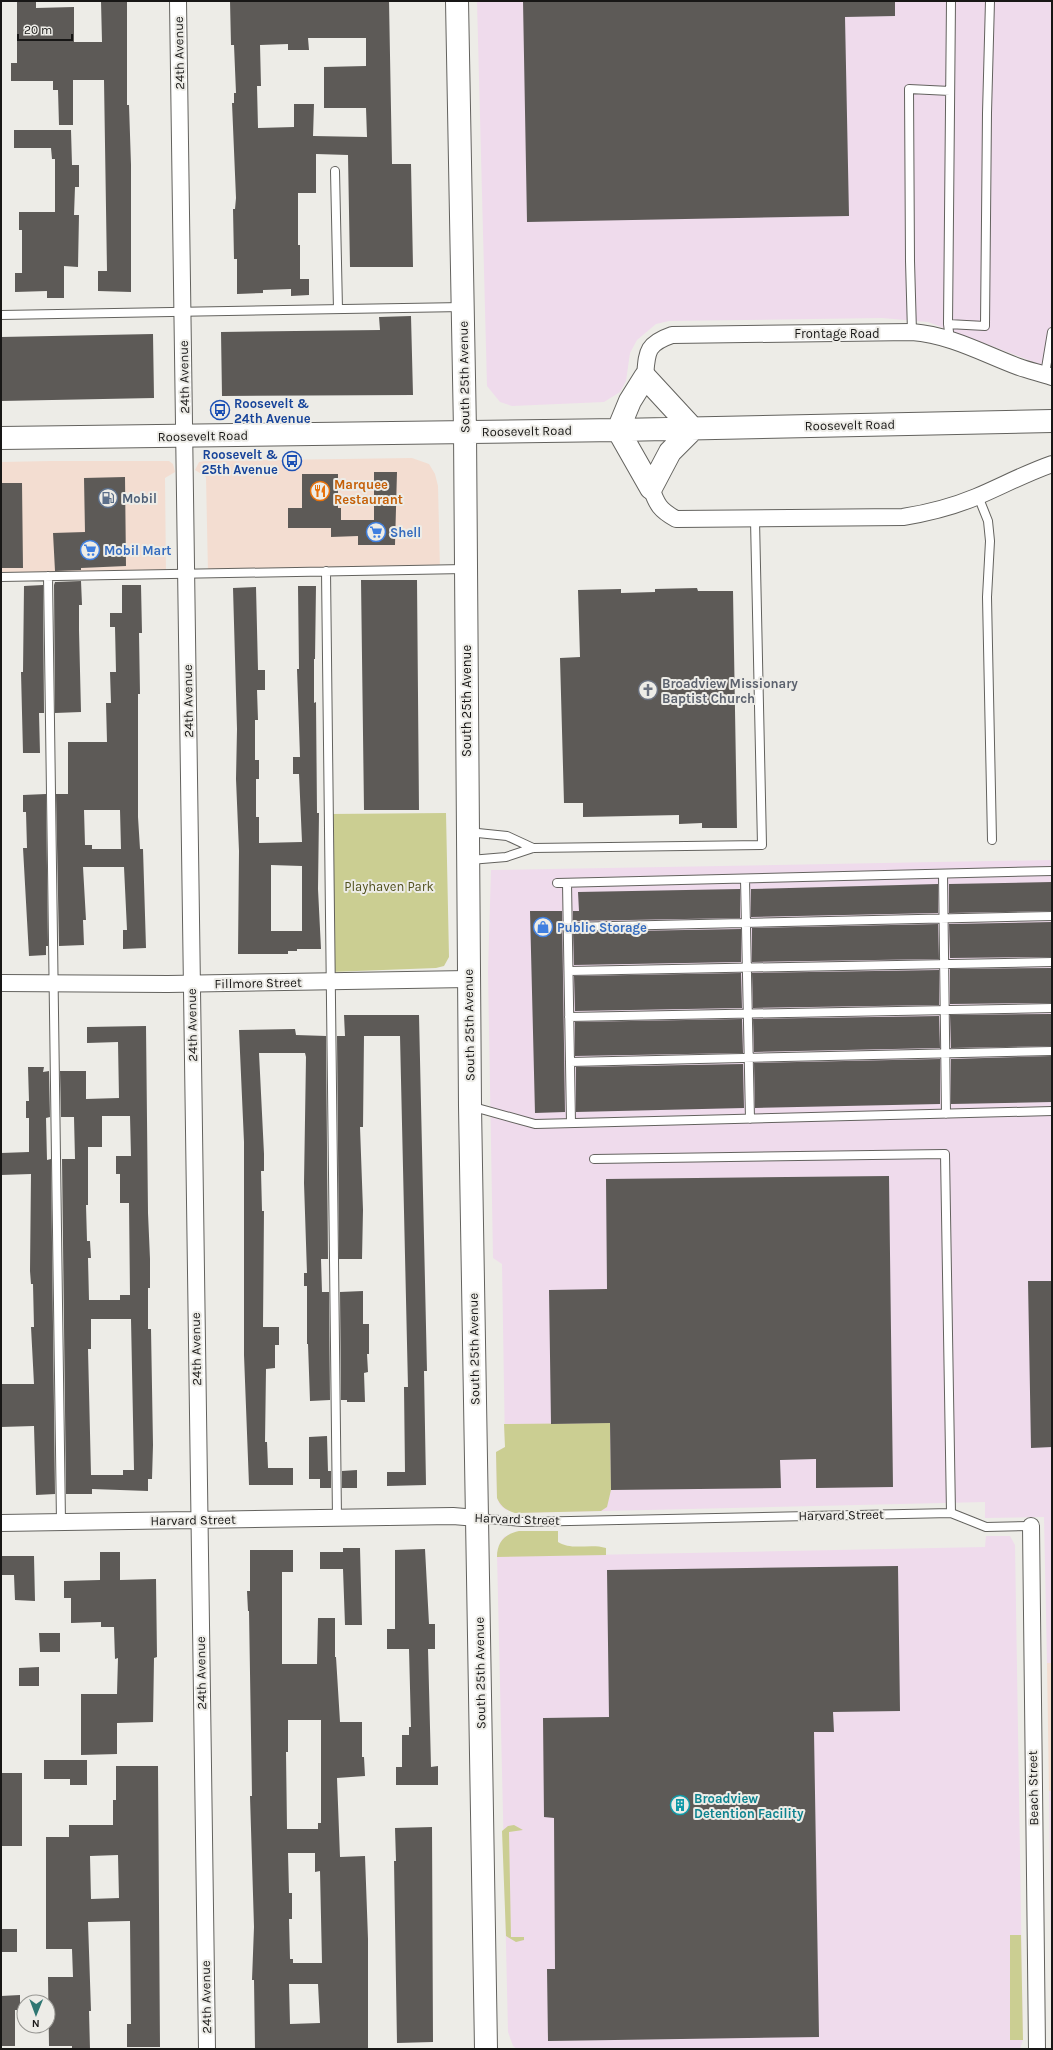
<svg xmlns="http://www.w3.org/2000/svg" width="1053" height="2050" viewBox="0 0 1053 2050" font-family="Karla,sans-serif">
<rect width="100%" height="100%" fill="#edece7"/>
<!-- commercial -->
<path fill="#f3ddd1" d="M 412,458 L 429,464 L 435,474 L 438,486 L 440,570 L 208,573 L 206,477 L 195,470 L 199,462 L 205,461 Z
M 51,461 L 169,461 L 173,464 L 175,472 L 165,478 L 166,574 L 1,577 L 1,462 Z
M 1047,1663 L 1052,1663 L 1052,1791 L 1049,1791 Z"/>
<!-- industrial -->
<path fill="#efdbec" d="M 477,1 L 1052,1 L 1052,369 L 928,322 L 882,318 L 669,321 L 656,324 L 637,340 L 630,353 L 626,381 L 620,392 L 604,402 L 512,406 L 500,402 L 487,386 Z
M 1052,860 L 1052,1663 L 1047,1663 L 1044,1517 L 985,1518 L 985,1502 L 518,1513 L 506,1510 L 500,1505 L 497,1498 L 496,1452 L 505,1447 L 502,1264 L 493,1258 L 488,971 L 491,870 Z
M 519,1531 L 538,1556 L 985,1547 L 986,1536 L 1010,1536 L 1015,1545 L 1023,2040 L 1020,2049 L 517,2049 L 513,2046 L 508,2032 L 497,1554 L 500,1543 L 504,1537 Z
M 1049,1791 L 1052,1791 L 1052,2002 L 1051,1970 Z"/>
<!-- green -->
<path fill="#cbce92" d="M 446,813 L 449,957 L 444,966 L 436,968 L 330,972 L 329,814 Z
M 610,1423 L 611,1490 L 607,1507 L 601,1511 L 515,1513 C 506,1510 501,1507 497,1498 L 496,1452 L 505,1447 L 504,1424 Z
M 519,1531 L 558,1531 L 558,1542 C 572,1551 590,1543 606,1548 L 606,1555 L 497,1557 C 497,1542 505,1534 519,1531 Z
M 514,1825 L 523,1830 L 509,1832 L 511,1937 L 524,1937 L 524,1940 L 516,1942 L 506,1936 L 502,1831 L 508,1826 Z
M 1010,1935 L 1021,1935 L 1023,2040 L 1010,2040 Z"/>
<!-- building -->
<path fill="#5d5a57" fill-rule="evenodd" d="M 17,1 L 36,1 L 36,8 L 74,7 L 74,42 L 102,42 L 101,1 L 127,1 L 127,105 L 129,105 L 131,165 L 131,292 L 98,291 L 98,271 L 107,271 L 104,80 L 73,80 L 73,125 L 59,125 L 58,90 L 53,90 L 53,81 L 11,81 L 11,63 L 17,63 Z
M 230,1 L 389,1 L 392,164 L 411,164 L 413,267 L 350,267 L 348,155 L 316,154 L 316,193 L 298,193 L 298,245 L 300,245 L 300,279 L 309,279 L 309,295 L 291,296 L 291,289 L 263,290 L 263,293 L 237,294 L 237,259 L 234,259 L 233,209 L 235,209 L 236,198 L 232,103 L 234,103 L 234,93 L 236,93 L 234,45 L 231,45 ZM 308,38 L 366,38 L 366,66 L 324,67 L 324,108 L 366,108 L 367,137 L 313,136 L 314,104 L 294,104 L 294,127 L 258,128 L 257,86 L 261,86 L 260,45 L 288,44 L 288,50 L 309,50 Z
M 523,1 L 895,1 L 895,16 L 845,17 L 849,216 L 527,222 Z
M 14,130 L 71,130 L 72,165 L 79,165 L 79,187 L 75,187 L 74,215 L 79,215 L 78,267 L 64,266 L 64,298 L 47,298 L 47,291 L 15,292 L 15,273 L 22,273 L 22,230 L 19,230 L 19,212 L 55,212 L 55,159 L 52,159 L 51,148 L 14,148 Z
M 411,316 L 413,395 L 222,396 L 221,332 L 380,330 L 379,317 Z
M 153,334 L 154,398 L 1,401 L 1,337 Z
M 374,472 L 397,472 L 395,545 L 358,545 L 358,536 L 331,537 L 331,528 L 288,528 L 288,508 L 302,508 L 302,474 L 338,474 L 338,508 L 341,508 L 341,520 L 374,520 Z
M 125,477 L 126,566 L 81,568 L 81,570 L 55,571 L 53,533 L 85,532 L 84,478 Z
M 1,483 L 22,483 L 23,568 L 1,568 Z
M 361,580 L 417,580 L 419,810 L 364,810 Z
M 81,581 L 82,605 L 79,605 L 79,630 L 81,712 L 55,713 L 54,585 L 55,582 Z
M 43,585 L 44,713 L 39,713 L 40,753 L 23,753 L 21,672 L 23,672 L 24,586 Z
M 122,585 L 141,585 L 142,633 L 139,633 L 140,694 L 138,694 L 138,817 L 140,849 L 143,849 L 146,948 L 123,949 L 123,930 L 127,930 L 124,867 L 83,867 L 86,920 L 83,920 L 84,945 L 59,946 L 56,794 L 68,794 L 68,742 L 107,742 L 106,703 L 111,703 L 110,672 L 116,672 L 115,627 L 110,627 L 110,613 L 122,613 ZM 84,810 L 120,810 L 121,849 L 92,849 L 92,845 L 85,845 Z
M 298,586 L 316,586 L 315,659 L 314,659 L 314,703 L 316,702 L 317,813 L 319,813 L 318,889 L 321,949 L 297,949 L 297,951 L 288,951 L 288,954 L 238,954 L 239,851 L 236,779 L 237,729 L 233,588 L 256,587 L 258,670 L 265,670 L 265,690 L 257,690 L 258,720 L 255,720 L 255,760 L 259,760 L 259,779 L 256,779 L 256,817 L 259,817 L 259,843 L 302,842 L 299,774 L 293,774 L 293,757 L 300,757 L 297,669 L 299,669 ZM 271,865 L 302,866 L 302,931 L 271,931 Z
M 697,588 L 698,591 L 733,591 L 737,828 L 702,828 L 702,823 L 679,824 L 679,815 L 583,817 L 583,803 L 564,803 L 560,658 L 580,657 L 578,590 L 621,589 L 621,593 L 655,592 L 655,589 Z
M 46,794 L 48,946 L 46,946 L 46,955 L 29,956 L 23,848 L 27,848 L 26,812 L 23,812 L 23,795 Z
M 1052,882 L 1052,911 L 949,913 L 949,884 Z
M 938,884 L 938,913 L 751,917 L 751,889 Z
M 740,889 L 740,918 L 573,921 L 573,911 L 579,911 L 578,892 Z
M 530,911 L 562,911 L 565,1112 L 535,1113 Z
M 1052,922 L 1052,957 L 950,958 L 949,924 Z
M 938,924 L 939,959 L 752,962 L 752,928 Z
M 741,929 L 741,962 L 574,965 L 573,932 Z
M 1052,968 L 1052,1003 L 950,1004 L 950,969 Z
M 939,970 L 939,1005 L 753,1008 L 752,973 Z
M 741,973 L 742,1008 L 575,1011 L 574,976 Z
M 1052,1014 L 1052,1046 L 951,1048 L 950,1015 Z
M 344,1015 L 419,1015 L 427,1371 L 424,1371 L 426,1485 L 387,1486 L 387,1472 L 405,1472 L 404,1387 L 408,1387 L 400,1036 L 364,1036 L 363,1127 L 360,1127 L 363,1210 L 362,1259 L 339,1259 L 337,1036 L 345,1036 Z
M 939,1016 L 940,1048 L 754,1052 L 753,1019 Z
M 742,1019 L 743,1053 L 575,1056 L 575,1022 Z
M 146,1026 L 148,1213 L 150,1259 L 150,1288 L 148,1288 L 148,1329 L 151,1329 L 153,1445 L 152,1479 L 148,1479 L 148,1491 L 92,1489 L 92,1494 L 66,1494 L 62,1159 L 75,1159 L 74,1117 L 61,1117 L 60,1071 L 86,1071 L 86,1099 L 119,1098 L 118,1042 L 87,1043 L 87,1027 ZM 102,1116 L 130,1116 L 131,1156 L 116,1156 L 116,1174 L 120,1174 L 120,1203 L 129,1203 L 130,1295 L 120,1295 L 120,1300 L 89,1300 L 88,1258 L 91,1258 L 90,1241 L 87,1241 L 86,1205 L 88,1205 L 88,1147 L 102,1147 ZM 91,1319 L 131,1319 L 134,1470 L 123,1470 L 123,1475 L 91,1475 L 88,1349 L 91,1349 Z
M 295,1029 L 296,1035 L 326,1036 L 328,1259 L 321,1259 L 322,1292 L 329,1292 L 330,1400 L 310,1401 L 308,1344 L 307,1344 L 307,1286 L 304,1286 L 304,1273 L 307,1273 L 304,1183 L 306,1057 L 305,1053 L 259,1053 L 264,1154 L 264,1171 L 261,1171 L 262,1211 L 264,1211 L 263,1327 L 279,1327 L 279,1345 L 275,1345 L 275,1368 L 266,1369 L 265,1442 L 267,1442 L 268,1468 L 293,1468 L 293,1485 L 249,1485 L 244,1355 L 244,1142 L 239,1030 Z
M 1052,1056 L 1052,1102 L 951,1104 L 951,1059 Z
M 940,1059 L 940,1104 L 755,1108 L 754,1063 Z
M 743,1064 L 744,1108 L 576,1112 L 576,1067 Z
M 28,1067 L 44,1067 L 43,1072 L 49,1071 L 50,1117 L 46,1118 L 47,1160 L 51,1159 L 55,1494 L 36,1495 L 34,1426 L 1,1427 L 1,1384 L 34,1384 L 31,1327 L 34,1327 L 33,1284 L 31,1284 L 30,1271 L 31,1174 L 1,1175 L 1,1153 L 29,1152 L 29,1118 L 26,1118 L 26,1101 L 29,1101 Z
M 889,1176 L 893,1487 L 816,1488 L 816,1459 L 780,1460 L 781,1488 L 611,1490 L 610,1423 L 551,1424 L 550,1356 L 549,1290 L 607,1289 L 606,1179 Z
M 1028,1281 L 1052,1281 L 1052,1447 L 1031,1448 Z
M 363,1291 L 363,1324 L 369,1324 L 369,1354 L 367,1354 L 368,1372 L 364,1373 L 365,1402 L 347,1402 L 347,1400 L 341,1400 L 340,1292 Z
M 327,1436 L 328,1471 L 331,1471 L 331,1488 L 320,1488 L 320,1479 L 309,1479 L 309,1437 Z
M 357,1470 L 357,1488 L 342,1488 L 342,1471 Z
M 343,1548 L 360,1548 L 362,1625 L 345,1625 L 343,1569 L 320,1569 L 320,1552 L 343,1552 Z
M 425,1549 L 429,1624 L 435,1624 L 435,1649 L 428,1649 L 431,1767 L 438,1766 L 438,1785 L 396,1785 L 396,1767 L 402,1767 L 402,1735 L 409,1735 L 409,1727 L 411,1727 L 409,1649 L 387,1649 L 387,1629 L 395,1629 L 395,1550 Z
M 250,1550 L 293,1550 L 293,1572 L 282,1572 L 282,1664 L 317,1664 L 318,1618 L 335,1618 L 335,1657 L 336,1657 L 340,1722 L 362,1722 L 362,1757 L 364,1757 L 365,1776 L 337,1778 L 340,1857 L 365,1856 L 368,1939 L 368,2048 L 255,2049 L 254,1980 L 252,1980 L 254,1927 L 250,1796 L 252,1796 L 249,1611 L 248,1611 L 247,1591 L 250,1591 ZM 288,1720 L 321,1720 L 321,1823 L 318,1823 L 318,1829 L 287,1829 L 286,1752 L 288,1752 ZM 288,1853 L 315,1853 L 315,1872 L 320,1871 L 322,1963 L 293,1963 L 293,1959 L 290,1959 L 289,1919 L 292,1919 L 292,1893 L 289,1893 ZM 289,1984 L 318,1984 L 320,2023 L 290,2024 Z
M 100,1552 L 120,1552 L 120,1580 L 156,1579 L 157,1657 L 154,1658 L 153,1722 L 117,1723 L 117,1754 L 81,1755 L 81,1694 L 117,1694 L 118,1658 L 115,1659 L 114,1627 L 101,1627 L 101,1622 L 71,1623 L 71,1598 L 64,1598 L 64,1581 L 100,1580 Z
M 1,1556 L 34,1556 L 35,1601 L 15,1600 L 14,1575 L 1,1575 Z
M 898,1566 L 900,1711 L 833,1712 L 834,1732 L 814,1732 L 819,2037 L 548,2041 L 547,1969 L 555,1969 L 554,1818 L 544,1817 L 543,1718 L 609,1717 L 607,1570 Z
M 39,1633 L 60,1633 L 60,1652 L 40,1652 Z
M 39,1667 L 39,1686 L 19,1686 L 19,1668 Z
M 44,1760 L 87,1760 L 87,1785 L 70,1785 L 70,1779 L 44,1779 Z
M 116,1766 L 158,1766 L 160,2047 L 127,2047 L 127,2024 L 131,2024 L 130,1921 L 88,1922 L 91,2011 L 89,2011 L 90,2049 L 72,2049 L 72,2046 L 49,2046 L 48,1977 L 73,1977 L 72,1949 L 46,1949 L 46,1837 L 69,1837 L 69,1825 L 113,1825 L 113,1800 L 116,1800 ZM 118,1855 L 119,1898 L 91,1899 L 90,1856 Z
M 1,1773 L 22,1773 L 22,1846 L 1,1846 Z
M 432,1827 L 433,2042 L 397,2043 L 394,1861 L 396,1861 L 395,1828 Z
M 1,1929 L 17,1929 L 17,1952 L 1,1952 Z
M 20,1995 L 20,2010 L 15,2010 L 15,2046 L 1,2046 L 1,1996 Z"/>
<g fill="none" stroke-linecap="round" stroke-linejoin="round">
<defs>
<path id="service" d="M 335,171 L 338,309
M 1,315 L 463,307
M 948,324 L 985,326 L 987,113 L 990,1
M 912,332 L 910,261 L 909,89 L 950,91
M 950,340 L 948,324 L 951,1
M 1045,374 L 1052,332
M 978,496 L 988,521 L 990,541 L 987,597 L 992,840
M 326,571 L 337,1518
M 48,576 L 61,1522
M 1,577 L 465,569
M 468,832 L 507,836 L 533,848
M 470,860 L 506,857 L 533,848 L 762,845 L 755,520
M 943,874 L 946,1114
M 745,879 L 750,1119
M 557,883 L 1052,871
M 567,883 L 571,1123
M 568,927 L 1052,916
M 569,971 L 1052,962
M 569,1017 L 1052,1008
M 570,1062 L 1052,1051
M 470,1106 L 535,1124 L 1052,1111
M 594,1159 L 945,1154 L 951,1513
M 478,1518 L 522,1522 L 951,1513 L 986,1527 L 1031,1526"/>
<path id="minor" d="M 178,1 L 207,2049
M 645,377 C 647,352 646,344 672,335 L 912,332 C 951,335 984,354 1019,367 C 1030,371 1041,373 1052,377
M 651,488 C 657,505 660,510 676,519 L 903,517 C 928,513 952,507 976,497 C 1002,486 1026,473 1052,464
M 1,983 L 168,984 L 468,979
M 1,1523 L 453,1516 L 477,1518
M 1031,1526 L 1037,2049"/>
<path id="secondary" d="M 457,1 L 465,431 L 470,1106 L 486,2049
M 618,430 L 630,401 L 645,377 L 693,429
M 618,430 L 651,488
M 1,438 L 618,430 L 1052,421
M 651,488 L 670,452 L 693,429"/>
</defs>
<!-- service casing -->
<use href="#service" stroke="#63625e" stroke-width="10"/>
<!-- minor casing -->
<use href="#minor" stroke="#63625e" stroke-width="18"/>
<!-- secondary casing -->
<use href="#secondary" stroke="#63625e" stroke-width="24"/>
<!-- service -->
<use href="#service" stroke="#fff" stroke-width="8"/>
<!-- minor -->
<use href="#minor" stroke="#fff" stroke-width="16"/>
<!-- secondary -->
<use href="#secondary" stroke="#fff" stroke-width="22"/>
</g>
<!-- icons -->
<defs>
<symbol id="bus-ring" viewBox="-11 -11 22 22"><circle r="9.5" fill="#edece7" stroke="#1a4fb4" stroke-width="1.5"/><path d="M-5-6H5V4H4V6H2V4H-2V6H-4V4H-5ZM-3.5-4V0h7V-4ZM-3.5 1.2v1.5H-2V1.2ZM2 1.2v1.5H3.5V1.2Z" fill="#1a4fb4"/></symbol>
<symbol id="restaurant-ring" viewBox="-11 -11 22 22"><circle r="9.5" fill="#edece7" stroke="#e8710a" stroke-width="1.5"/><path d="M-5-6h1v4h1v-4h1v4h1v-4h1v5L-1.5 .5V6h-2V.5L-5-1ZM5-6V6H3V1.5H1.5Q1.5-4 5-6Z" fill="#e8710a"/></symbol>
<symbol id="fuel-ring" viewBox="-11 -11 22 22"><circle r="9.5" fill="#edece7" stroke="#5c6f8a" stroke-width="1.5"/><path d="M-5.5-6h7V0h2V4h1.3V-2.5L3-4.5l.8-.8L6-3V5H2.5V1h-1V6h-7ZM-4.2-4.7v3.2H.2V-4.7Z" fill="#5c6f8a"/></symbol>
<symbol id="supermarket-ring" viewBox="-11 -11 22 22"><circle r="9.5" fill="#edece7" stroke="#3f7fe0" stroke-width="1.5"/><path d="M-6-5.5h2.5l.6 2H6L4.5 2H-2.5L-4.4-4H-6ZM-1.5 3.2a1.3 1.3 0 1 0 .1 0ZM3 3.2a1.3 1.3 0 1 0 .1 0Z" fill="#3f7fe0"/></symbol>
<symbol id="church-ring" viewBox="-11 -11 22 22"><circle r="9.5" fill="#edece7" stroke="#6b7280" stroke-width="1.5"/><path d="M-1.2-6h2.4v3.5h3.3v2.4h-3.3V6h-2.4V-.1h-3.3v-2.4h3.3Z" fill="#6b7280"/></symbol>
<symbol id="shop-ring" viewBox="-11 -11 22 22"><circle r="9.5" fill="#edece7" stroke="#3f7fe0" stroke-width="1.5"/><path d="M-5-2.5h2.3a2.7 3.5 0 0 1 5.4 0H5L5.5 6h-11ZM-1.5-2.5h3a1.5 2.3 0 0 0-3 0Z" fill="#3f7fe0"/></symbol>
<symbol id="building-ring" viewBox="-11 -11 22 22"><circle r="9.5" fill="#edece7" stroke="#0f9aa8" stroke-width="1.5"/><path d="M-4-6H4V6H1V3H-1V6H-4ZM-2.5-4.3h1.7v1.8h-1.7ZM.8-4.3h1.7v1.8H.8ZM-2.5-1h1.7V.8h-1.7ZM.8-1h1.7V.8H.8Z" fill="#0f9aa8"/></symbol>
</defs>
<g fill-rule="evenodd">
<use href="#bus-ring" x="209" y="399" width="22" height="22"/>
<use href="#bus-ring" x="281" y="450" width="22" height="22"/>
<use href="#restaurant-ring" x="309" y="480" width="22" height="22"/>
<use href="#fuel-ring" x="97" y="487" width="22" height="22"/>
<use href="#supermarket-ring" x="365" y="521" width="22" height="22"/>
<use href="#supermarket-ring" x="79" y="539" width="22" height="22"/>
<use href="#church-ring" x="637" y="679" width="22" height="22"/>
<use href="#shop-ring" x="532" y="916" width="22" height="22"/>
<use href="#building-ring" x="669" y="1794" width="22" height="22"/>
</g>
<g text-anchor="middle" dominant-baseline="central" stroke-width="4" stroke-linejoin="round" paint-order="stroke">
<!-- street labels -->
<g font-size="13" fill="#181716" stroke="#edece7">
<text transform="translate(179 53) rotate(-91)">24th Avenue</text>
<text x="837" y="333">Frontage Road</text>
<text transform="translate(184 377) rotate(-91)">24th Avenue</text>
<text transform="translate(464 377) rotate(-91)">South 25th Avenue</text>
<text transform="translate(850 425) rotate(-1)">Roosevelt Road</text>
<text transform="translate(527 431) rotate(-1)">Roosevelt Road</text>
<text transform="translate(203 436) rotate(-1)">Roosevelt Road</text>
<text transform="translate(188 701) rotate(-91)">24th Avenue</text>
<text transform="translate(466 701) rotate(-90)">South 25th Avenue</text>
<text transform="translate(258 983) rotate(-1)">Fillmore Street</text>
<text transform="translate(192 1025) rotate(-91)">24th Avenue</text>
<text transform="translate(469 1025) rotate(-91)">South 25th Avenue</text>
<text transform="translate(196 1349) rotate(-91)">24th Avenue</text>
<text transform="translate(474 1349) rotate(-91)">South 25th Avenue</text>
<text transform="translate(841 1515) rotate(-1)">Harvard Street</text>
<text transform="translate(517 1519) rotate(2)">Harvard Street</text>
<text transform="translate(193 1520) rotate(-1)">Harvard Street</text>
<text transform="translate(201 1673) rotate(-91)">24th Avenue</text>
<text transform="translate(480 1673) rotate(-91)">South 25th Avenue</text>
<text transform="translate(1033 1788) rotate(-91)">Beach Street</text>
<text transform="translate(206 1997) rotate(-91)">24th Avenue</text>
</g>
<!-- transit labels -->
<g font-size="13" font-weight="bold" fill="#164399" stroke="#edece7" text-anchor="start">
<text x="234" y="403">Roosevelt &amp;<tspan x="234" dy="15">24th Avenue</tspan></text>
<text x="278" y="454" text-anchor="end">Roosevelt &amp;<tspan x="278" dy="15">25th Avenue</tspan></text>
</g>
<!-- food labels -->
<g font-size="13" font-weight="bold" fill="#c56008" stroke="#edece7" text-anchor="start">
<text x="334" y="484">Marquee<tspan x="334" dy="15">Restaurant</tspan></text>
</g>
<!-- service labels -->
<g font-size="13" font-weight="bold" fill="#4e5e75" stroke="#edece7" text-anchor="start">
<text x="122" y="498">Mobil</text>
</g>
<!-- shop labels -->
<g font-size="13" font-weight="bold" fill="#366cbe" stroke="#edece7" text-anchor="start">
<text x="390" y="532">Shell</text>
<text x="104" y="550">Mobil Mart</text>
<text x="557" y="927">Public Storage</text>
</g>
<!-- worship labels -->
<g font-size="13" font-weight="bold" fill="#5b616d" stroke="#edece7" text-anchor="start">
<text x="662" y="683">Broadview Missionary<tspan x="662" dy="15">Baptist Church</tspan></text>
</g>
<!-- park labels -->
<g font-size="13" fill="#51511e" stroke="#edece7">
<text x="389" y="886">Playhaven Park</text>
</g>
<!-- culture labels -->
<g font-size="13" font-weight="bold" fill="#0d838f" stroke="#edece7" text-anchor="start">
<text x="694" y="1798">Broadview<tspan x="694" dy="15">Detention Facility</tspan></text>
</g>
</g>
<!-- border -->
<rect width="1053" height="2050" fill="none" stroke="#181716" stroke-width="4"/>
<!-- north arrow -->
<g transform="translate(36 2014) rotate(181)"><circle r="19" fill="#edece7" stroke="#989793"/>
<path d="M0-3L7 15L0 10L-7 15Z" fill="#2f7772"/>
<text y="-6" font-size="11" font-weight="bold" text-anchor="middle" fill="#181716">N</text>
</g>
<!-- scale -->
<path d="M18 34v6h54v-6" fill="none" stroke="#181716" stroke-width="2"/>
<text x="24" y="34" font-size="12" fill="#181716" stroke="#edece7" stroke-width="3" paint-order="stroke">20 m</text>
</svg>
